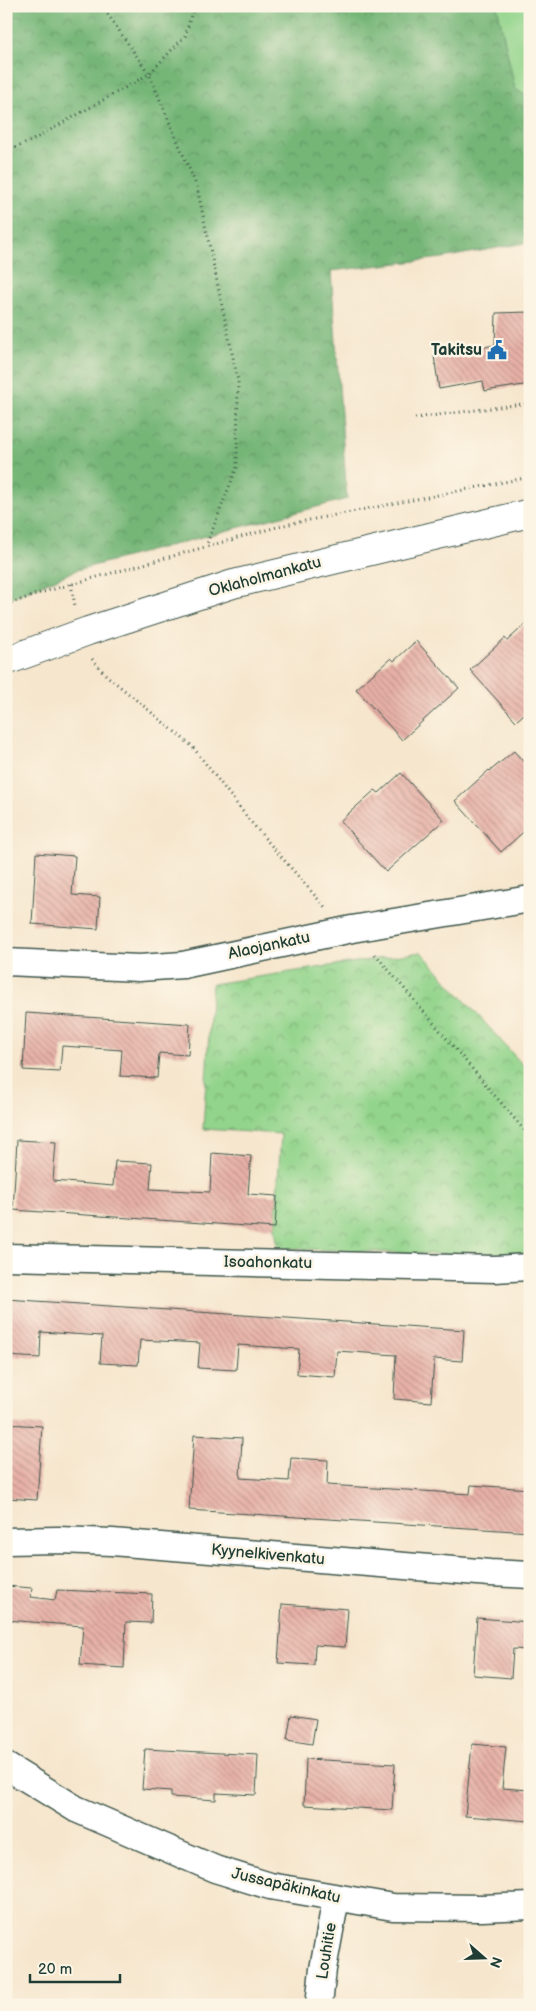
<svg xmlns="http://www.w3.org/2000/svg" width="536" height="2011" viewBox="0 0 536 2011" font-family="'Balsamiq Sans',sans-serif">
<defs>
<pattern id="forest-crowns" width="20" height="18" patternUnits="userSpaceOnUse" patternTransform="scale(1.25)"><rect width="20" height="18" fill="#75b677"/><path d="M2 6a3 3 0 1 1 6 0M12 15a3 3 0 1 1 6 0" fill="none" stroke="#5f9562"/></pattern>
<pattern id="park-crowns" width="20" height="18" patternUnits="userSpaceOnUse" patternTransform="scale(1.25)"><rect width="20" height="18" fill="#92d48b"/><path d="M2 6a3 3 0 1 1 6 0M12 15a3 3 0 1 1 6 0" fill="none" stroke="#77ad72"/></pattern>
<pattern id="building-back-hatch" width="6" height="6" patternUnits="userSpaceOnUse" patternTransform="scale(1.25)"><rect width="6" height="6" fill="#e8b1a7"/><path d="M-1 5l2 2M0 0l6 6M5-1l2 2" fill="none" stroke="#bb9189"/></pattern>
</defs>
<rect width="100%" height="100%" fill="#fcf5e5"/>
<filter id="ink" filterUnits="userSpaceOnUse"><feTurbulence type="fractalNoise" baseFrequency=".02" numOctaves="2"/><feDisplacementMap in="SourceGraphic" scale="10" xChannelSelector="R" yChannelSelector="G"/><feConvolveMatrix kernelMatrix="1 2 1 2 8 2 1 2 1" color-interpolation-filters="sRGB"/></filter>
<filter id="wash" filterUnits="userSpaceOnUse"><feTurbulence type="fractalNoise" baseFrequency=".0096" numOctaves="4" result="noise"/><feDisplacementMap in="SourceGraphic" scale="20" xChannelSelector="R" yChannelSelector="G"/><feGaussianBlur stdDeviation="1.12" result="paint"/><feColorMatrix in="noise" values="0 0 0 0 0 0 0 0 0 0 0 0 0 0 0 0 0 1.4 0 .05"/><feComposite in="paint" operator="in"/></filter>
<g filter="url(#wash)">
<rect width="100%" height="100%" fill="#f6e6cd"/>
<!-- grass -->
<path fill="#92d48b" stroke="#588860" d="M 497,6 L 530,6 L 530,98 L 515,89 Z"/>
<!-- forest -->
<path fill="url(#forest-crowns)" stroke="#4a7a56" d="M 6,6 L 497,6 L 515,89 L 530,98 L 530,242 L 442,258 L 331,271 L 347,499 L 77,570 L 6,600 Z"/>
<!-- park -->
<path fill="url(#park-crowns)" stroke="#588860" d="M 421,952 L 530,1073 L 530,1254 L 507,1257 L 278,1248 L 275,1228 L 281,1134 L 203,1129 L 212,984 Z"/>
<g id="blocks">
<!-- building -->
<path fill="url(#building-back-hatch)" d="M 530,312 L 530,384 L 485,391 L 483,381 L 439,389 L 434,356 L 495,345 L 496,313 Z
M 530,620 L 530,709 L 516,721 L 470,670 L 505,638 L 507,641 Z
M 416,641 L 459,688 L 402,740 L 356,689 L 391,658 L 394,661 Z
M 514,751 L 530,769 L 530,826 L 501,852 L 455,801 L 489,770 L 490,771 Z
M 401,773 L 444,820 L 386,872 L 340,821 L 375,790 L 379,793 Z
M 36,853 L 75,856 L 72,895 L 100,897 L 98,929 L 32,924 Z
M 26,1013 L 190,1024 L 188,1055 L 159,1053 L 157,1078 L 120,1076 L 122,1050 L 62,1046 L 60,1072 L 23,1070 Z
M 17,1140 L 56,1142 L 53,1181 L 113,1186 L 115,1161 L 152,1163 L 150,1189 L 210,1192 L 212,1153 L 251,1156 L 248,1194 L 277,1196 L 275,1228 L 13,1210 Z
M 6,1299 L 464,1330 L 462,1361 L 434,1359 L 431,1402 L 394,1399 L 396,1355 L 337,1351 L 335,1377 L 297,1374 L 299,1349 L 238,1345 L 236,1370 L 198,1368 L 200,1343 L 140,1340 L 138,1365 L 100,1363 L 102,1336 L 41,1332 L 40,1358 L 6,1356 Z
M 6,1424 L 42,1426 L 37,1500 L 6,1498 Z
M 194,1435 L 242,1438 L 240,1478 L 289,1481 L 291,1458 L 328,1460 L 327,1485 L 470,1494 L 471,1485 L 530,1489 L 530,1532 L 189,1510 Z
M 6,1586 L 32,1588 L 31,1597 L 55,1600 L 57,1590 L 152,1594 L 151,1623 L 126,1622 L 124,1668 L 80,1665 L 83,1626 L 6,1620 Z
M 282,1604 L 348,1609 L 345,1647 L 315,1645 L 314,1665 L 278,1663 Z
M 477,1618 L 530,1622 L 530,1650 L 513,1649 L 511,1678 L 473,1675 Z
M 291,1715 L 316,1719 L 312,1744 L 287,1740 Z
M 472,1744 L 506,1747 L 502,1788 L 530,1790 L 530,1821 L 465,1816 Z
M 145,1749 L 258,1755 L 256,1795 L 216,1793 L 216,1800 L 171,1797 L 171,1791 L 142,1789 Z
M 306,1759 L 395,1764 L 392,1810 L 304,1805 Z"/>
</g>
</g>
<g filter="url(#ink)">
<use href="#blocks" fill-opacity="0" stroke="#3f564b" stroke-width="1"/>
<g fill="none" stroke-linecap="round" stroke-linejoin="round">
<defs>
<path id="minor" d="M 6,962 L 139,968 L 183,965 L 352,929 L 530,899
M 6,1257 L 495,1269 L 530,1267
M 6,1541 L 58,1540 L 112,1542 L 490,1573 L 530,1575
M 6,1766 L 76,1809 L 215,1869 L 270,1886 L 393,1907 L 482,1908 L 530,1906
M 319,2005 L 323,1969 L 336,1898"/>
<path id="tertiary" d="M 6,661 L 88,631 L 233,584 L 530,513"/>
</defs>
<!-- minor casing -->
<use href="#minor" stroke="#3f564b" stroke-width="29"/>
<!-- tertiary casing -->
<use href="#tertiary" stroke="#3f564b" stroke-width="30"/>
<!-- path -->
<path stroke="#3f564b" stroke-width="3" stroke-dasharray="1 4" stroke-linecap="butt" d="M 102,6 L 149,74 L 197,187 L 238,381 L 237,467 L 206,546
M 6,152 L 31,141 L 149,74 L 185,36 L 194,6
M 415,418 L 530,403
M 71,584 L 75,606
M 6,605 L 40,593 L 284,525 L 530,477
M 92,659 L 106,675 L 192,746 L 250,821 L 325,907
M 375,954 L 530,1137"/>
<!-- minor -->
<use href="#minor" stroke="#fff" stroke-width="26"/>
<!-- tertiary -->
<use href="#tertiary" stroke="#fff" stroke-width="28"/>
</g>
</g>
<!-- icons -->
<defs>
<symbol id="civic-bare" viewBox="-9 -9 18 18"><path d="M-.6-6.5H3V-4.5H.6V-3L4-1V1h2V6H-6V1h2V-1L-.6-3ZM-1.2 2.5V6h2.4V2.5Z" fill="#1f6fb2" stroke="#fcf5e5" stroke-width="2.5" paint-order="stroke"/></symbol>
</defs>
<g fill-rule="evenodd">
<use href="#civic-bare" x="483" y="336" width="28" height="28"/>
</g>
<g text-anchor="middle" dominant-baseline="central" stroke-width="5" stroke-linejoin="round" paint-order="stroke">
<!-- poi labels -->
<g font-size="16" font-weight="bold" fill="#1f3d34" stroke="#fcf5e5" text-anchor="end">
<text x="482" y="350">Takitsu</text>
</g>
<!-- street labels -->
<g font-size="16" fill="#1f3d34" stroke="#fcf5e5">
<text transform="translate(265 577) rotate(-15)">Oklaholmankatu</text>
<text transform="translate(269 946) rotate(-12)">Alaojankatu</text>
<text transform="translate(268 1263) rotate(1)">Isoahonkatu</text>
<text transform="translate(268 1555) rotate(5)">Kyynelkivenkatu</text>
<text transform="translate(286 1886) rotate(13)">Jussapäkinkatu</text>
<text transform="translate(327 1951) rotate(-81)">Louhitie</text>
</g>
</g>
<!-- margin -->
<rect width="536" height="2011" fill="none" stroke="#fcf5e5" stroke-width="25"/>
<!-- north arrow -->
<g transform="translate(484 1958) rotate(110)" stroke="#fcf5e5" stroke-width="4" paint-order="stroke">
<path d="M0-4L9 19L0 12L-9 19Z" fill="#1f3d34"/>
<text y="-8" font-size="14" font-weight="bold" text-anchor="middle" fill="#1f3d34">N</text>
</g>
<!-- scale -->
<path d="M30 1974v8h90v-8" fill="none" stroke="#1f3d34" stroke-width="2.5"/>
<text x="38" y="1974" font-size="15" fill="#1f3d34" stroke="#fcf5e5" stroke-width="4" paint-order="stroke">20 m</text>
</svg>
